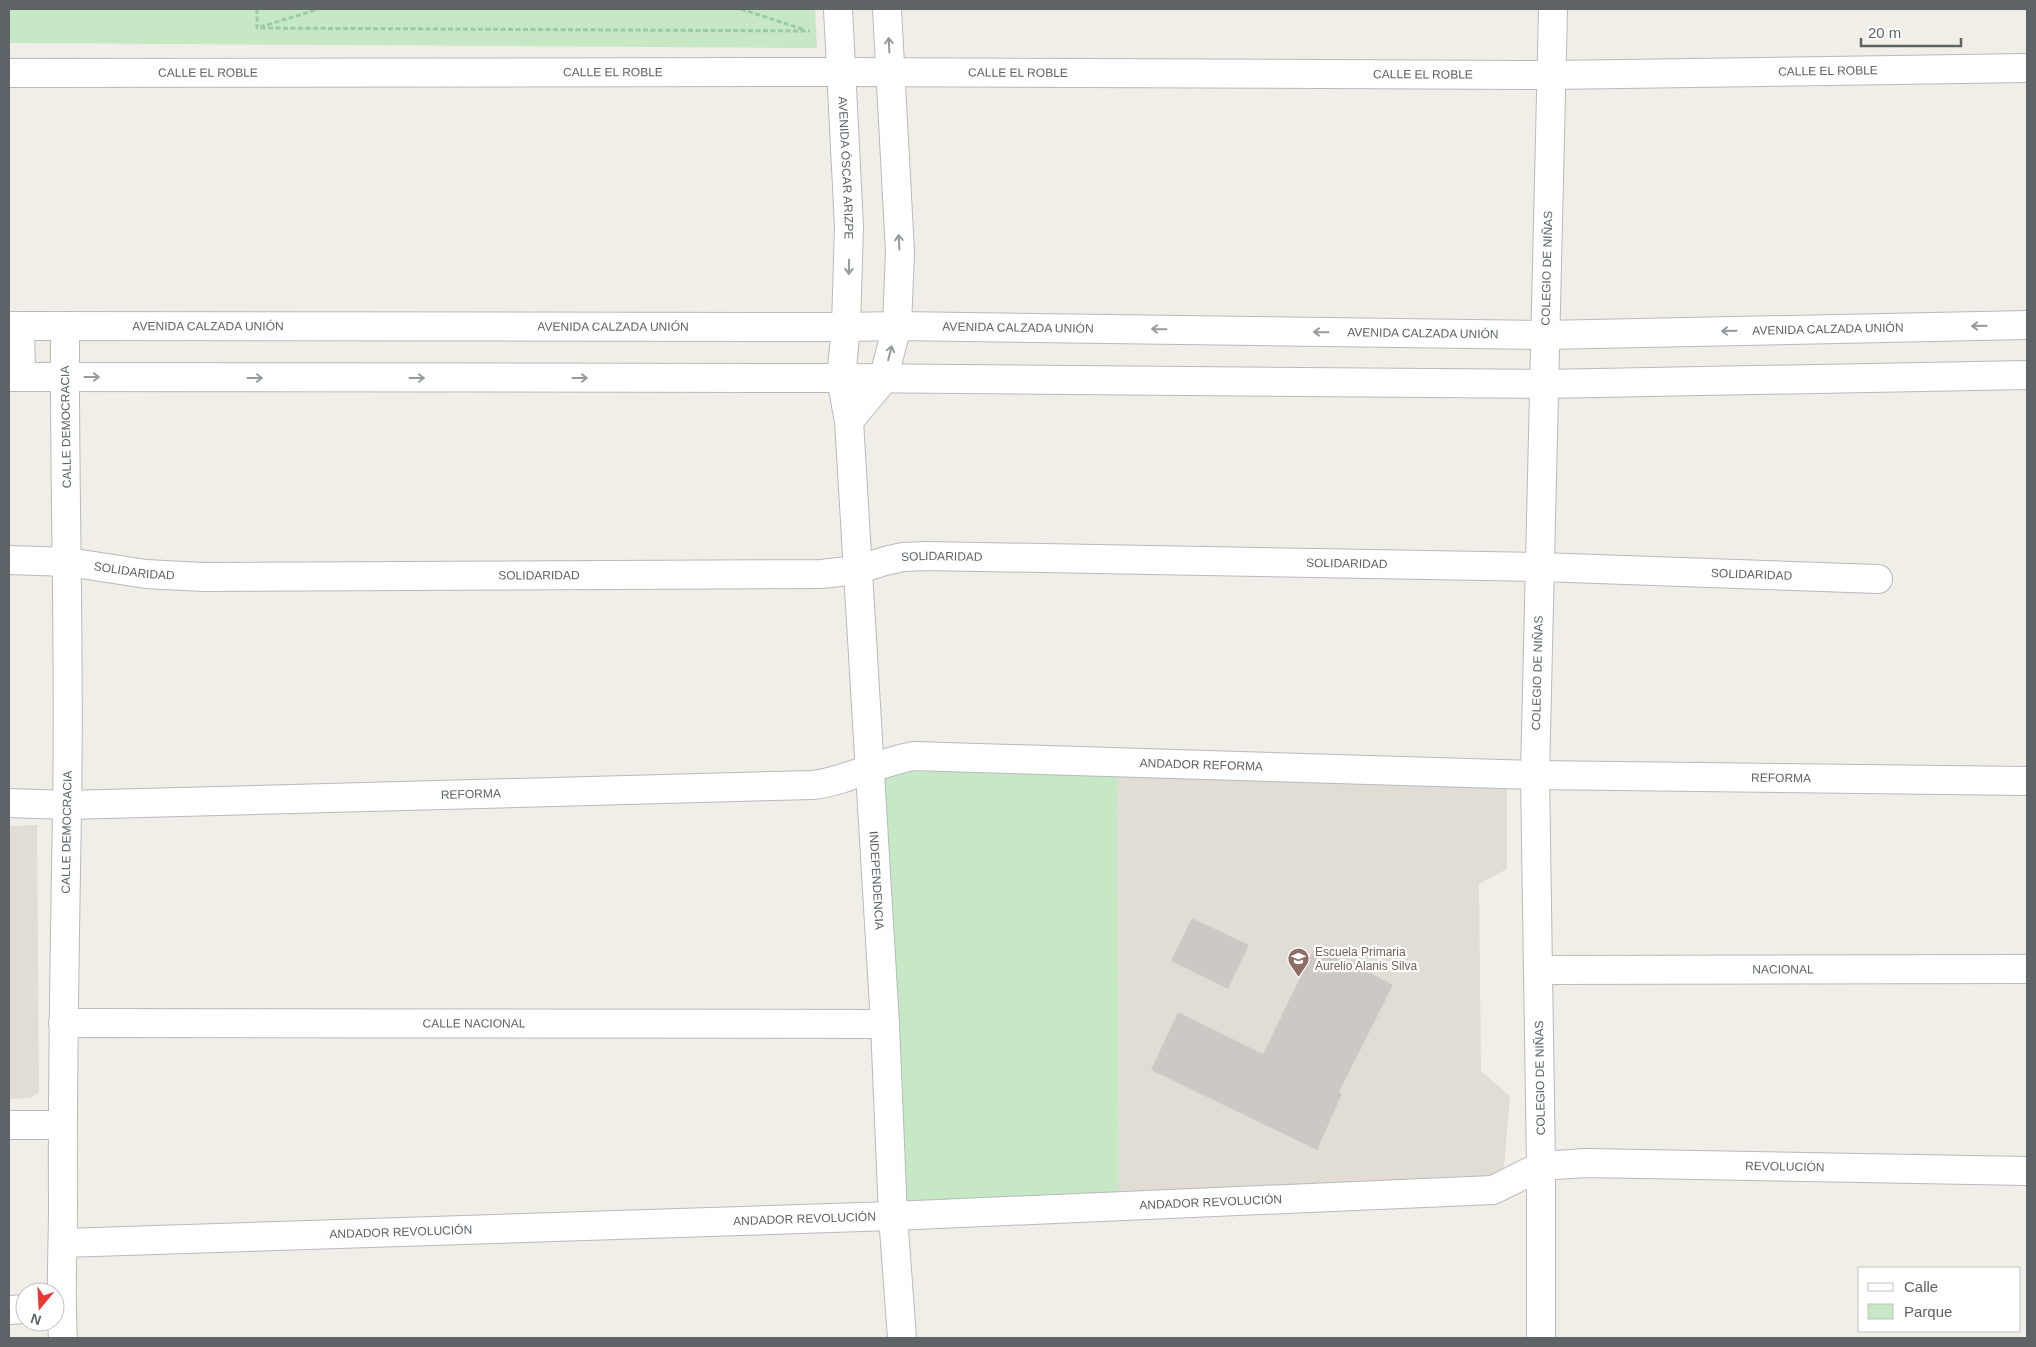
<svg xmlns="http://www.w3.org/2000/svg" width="2036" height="1347" viewBox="0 0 2036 1347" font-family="Arial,sans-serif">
<rect width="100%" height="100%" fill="#f1eee7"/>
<!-- education -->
<path fill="#e1ddd5" d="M 1118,773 L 1507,783 L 1507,869 L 1479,884 L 1481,1071 L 1510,1096 L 1504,1166 L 1483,1200 L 1119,1220 Z
M 37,825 L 39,1092 L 30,1098 L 9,1099 L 9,826 Z"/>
<!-- green -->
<path fill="#c6e8c4" d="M 9,9 L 815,9 L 817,48 L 9,43 Z
M 883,771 L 1118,773 L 1119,1220 L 908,1229 Z"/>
<!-- building -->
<path fill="#ccc9c4" d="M 1192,918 L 1249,945 L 1228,989 L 1171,961 Z
M 1316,945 L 1393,985 L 1339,1092 L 1342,1094 L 1317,1150 L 1151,1070 L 1178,1012 L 1263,1054 Z"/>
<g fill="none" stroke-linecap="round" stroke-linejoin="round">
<defs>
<g id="pedestrian">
<path d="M 9,803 L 67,805"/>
<path id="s1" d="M 893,1216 L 1493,1190 L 1541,1166"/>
</g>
<g id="minor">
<path id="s2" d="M 9,73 L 840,72 L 1552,75 L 2027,68"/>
<path id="s3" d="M 841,378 L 849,421 L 885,1024 L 893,1216 L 902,1338"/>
<path d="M 849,421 L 883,380"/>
<path id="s4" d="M 9,560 L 68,562 L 146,574 L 203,577 L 821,574 L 857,570 L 885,561 L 903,557 L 926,556 L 1541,567 L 1878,579"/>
<path id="s5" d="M 67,805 L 813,785 C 848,781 878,762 914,756 L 1535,775 L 2027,781"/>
<path id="s6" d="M 1538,970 L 2027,969"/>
<path id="s7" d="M 63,1023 L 885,1024"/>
<path d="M 9,1125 L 62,1125"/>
<path id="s8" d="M 1541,1166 L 1585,1163 L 2027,1171"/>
<path id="s9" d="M 63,1243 L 893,1216"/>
<path d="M 9,1310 L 25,1309"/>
<path id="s10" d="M 63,1338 C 60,1294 63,1250 63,1206 C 62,1074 65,942 67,809 C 70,648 64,487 65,326"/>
<path id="s11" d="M 1541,1338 L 1541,1166 L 1535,775 L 1553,9"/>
</g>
<g id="tertiary">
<path id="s12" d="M 838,9 L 849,226 L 846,327 L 841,378"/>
<path id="s13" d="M 9,326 L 846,327 L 897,326 L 1545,335 L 2027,325"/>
<path d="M 20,326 L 21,377"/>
<path d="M 9,377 L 841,378 L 1544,384 L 2027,375"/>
<path d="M 883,380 L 897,326 L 900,252 L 887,9"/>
</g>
</defs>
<!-- pedestrian casing -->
<use href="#pedestrian" stroke="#b7babd" stroke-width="30"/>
<!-- minor casing -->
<use href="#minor" stroke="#b7babd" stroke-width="30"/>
<!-- tertiary casing -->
<use href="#tertiary" stroke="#b7babd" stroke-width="30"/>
<!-- path -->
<path stroke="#9dc9a7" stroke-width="3" stroke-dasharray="5 2.5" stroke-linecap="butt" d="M 257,9 L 257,28 L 810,31
M 741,9 L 805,30
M 260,27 L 319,9"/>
<!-- pedestrian -->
<use href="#pedestrian" stroke="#fff" stroke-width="28"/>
<!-- minor -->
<use href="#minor" stroke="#fff" stroke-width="28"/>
<!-- tertiary -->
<use href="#tertiary" stroke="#fff" stroke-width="28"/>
</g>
<!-- one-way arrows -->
<defs><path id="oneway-shaft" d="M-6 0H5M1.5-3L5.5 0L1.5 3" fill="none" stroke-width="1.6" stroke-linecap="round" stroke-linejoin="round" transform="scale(1.25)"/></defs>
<g stroke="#969a9c">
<use href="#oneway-shaft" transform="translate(889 45) rotate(-93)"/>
<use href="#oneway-shaft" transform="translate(899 242) rotate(-93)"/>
<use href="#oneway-shaft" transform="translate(849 267) rotate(91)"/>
<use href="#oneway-shaft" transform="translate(1979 326) rotate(179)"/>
<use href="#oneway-shaft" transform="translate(1159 329) rotate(-179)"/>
<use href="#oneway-shaft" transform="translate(1729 331) rotate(179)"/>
<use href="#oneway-shaft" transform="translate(1321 332) rotate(-179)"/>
<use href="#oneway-shaft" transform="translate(890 353) rotate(-76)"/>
<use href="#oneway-shaft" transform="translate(92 377)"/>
<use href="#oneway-shaft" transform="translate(255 378)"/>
<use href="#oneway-shaft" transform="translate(417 378)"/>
<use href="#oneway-shaft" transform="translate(580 378)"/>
</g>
<!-- icons -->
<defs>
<symbol id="school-pin" viewBox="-11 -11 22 30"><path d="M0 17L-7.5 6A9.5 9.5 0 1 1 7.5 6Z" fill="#8d6e63" stroke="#fff"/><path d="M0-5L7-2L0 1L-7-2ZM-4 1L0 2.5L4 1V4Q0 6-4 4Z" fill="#fff"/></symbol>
</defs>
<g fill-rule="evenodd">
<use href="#school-pin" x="1286" y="946" width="25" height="34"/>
</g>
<g text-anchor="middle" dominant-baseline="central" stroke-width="4.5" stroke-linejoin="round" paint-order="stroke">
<!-- street labels -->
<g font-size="12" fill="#5e6367" stroke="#fff">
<text stroke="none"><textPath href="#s2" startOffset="1819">CALLE EL ROBLE</textPath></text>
<text stroke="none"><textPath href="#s2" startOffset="604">CALLE EL ROBLE</textPath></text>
<text stroke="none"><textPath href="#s2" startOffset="199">CALLE EL ROBLE</textPath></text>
<text stroke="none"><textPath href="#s2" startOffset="1009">CALLE EL ROBLE</textPath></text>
<text stroke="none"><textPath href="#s2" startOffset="1414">CALLE EL ROBLE</textPath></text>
<text stroke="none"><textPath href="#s12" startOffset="159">AVENIDA ÓSCAR ARIZPE</textPath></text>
<text stroke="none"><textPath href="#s11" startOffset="1070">COLEGIO DE NIÑAS</textPath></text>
<text stroke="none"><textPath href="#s13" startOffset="199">AVENIDA CALZADA UNIÓN</textPath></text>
<text stroke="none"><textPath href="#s13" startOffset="604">AVENIDA CALZADA UNIÓN</textPath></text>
<text stroke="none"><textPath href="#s13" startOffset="1009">AVENIDA CALZADA UNIÓN</textPath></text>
<text stroke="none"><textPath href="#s13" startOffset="1819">AVENIDA CALZADA UNIÓN</textPath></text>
<text stroke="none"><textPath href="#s13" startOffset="1414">AVENIDA CALZADA UNIÓN</textPath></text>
<text transform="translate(66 427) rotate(-91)">CALLE DEMOCRACIA</text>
<text stroke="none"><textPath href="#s4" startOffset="936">SOLIDARIDAD</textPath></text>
<text stroke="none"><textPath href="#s4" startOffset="1341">SOLIDARIDAD</textPath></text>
<text stroke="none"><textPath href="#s4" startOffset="126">SOLIDARIDAD</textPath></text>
<text stroke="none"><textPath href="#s4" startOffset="531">SOLIDARIDAD</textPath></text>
<text stroke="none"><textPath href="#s4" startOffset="1746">SOLIDARIDAD</textPath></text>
<text stroke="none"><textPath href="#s11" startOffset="665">COLEGIO DE NIÑAS</textPath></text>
<text stroke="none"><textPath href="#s5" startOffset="1139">ANDADOR REFORMA</textPath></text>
<text stroke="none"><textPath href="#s5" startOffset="1719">REFORMA</textPath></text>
<text stroke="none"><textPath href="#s5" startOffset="404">REFORMA</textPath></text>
<text stroke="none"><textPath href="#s10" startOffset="506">CALLE DEMOCRACIA</textPath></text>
<text stroke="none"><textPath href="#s3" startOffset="504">INDEPENDENCIA</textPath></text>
<text stroke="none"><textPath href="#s6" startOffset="245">NACIONAL</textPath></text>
<text stroke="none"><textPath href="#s7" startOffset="411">CALLE NACIONAL</textPath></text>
<text transform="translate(1540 1078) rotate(-91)">COLEGIO DE NIÑAS</text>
<text stroke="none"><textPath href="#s8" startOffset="244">REVOLUCIÓN</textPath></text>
<text stroke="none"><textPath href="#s1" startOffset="318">ANDADOR REVOLUCIÓN</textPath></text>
<text stroke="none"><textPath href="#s9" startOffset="742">ANDADOR REVOLUCIÓN</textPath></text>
<text stroke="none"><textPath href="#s9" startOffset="338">ANDADOR REVOLUCIÓN</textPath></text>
</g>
<!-- education labels -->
<g font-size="12" fill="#785e54" stroke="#fff" text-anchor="start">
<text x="1315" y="952">Escuela Primaria<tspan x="1315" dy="14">Aurelio Alanis Silva</tspan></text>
</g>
</g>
<!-- border -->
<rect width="2036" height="1347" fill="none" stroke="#5e6367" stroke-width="20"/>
<!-- legend -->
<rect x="1858" y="1267" width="162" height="65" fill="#ffffff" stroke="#bfc1c2"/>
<rect x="1868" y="1283" width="25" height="8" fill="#ffffff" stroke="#bfc1c2"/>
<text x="1904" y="1292" font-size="15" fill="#5e6367">Calle</text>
<rect x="1868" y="1304" width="25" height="15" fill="#c6e8c4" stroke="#bfc1c2"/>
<text x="1904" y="1317" font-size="15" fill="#5e6367">Parque</text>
<!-- north arrow -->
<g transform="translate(40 1307) rotate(198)"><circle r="24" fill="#ffffff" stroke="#bfc1c2"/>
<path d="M0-4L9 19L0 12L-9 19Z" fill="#eb3632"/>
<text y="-8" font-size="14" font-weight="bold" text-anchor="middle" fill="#5e6367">N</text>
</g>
<!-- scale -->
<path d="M1861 38v8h100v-8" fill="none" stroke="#5e6367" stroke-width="2.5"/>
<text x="1868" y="38" font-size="15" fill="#5e6367" stroke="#ffffff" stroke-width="4" paint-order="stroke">20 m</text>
</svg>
